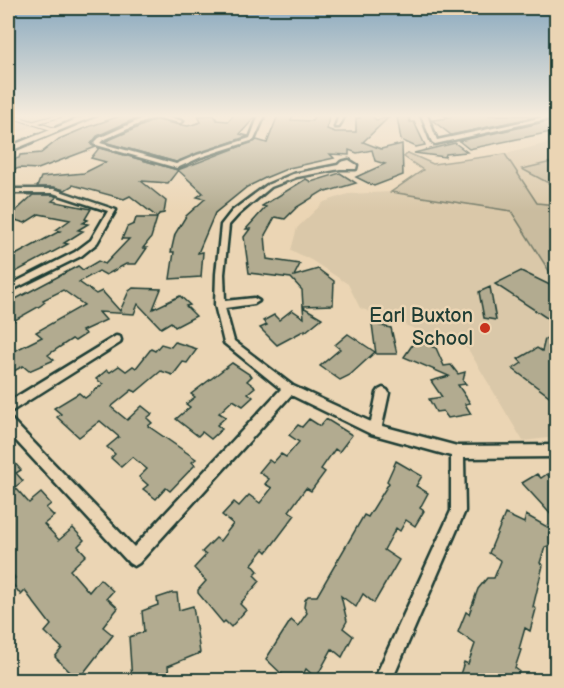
<svg xmlns="http://www.w3.org/2000/svg" width="564" height="688" viewBox="0 0 564 688" font-family="'Balsamiq Sans',sans-serif">
<rect width="100%" height="100%" fill="#ebd5b4"/>
<filter id="ink" filterUnits="userSpaceOnUse"><feTurbulence type="fractalNoise" baseFrequency=".0167" numOctaves="2"/><feDisplacementMap in="SourceGraphic" scale="12" xChannelSelector="R" yChannelSelector="G"/><feConvolveMatrix kernelMatrix="1 2 1 2 8 2 1 2 1" color-interpolation-filters="sRGB"/></filter>
<g filter="url(#ink)">
<!-- built -->
<path fill="#dac8a9" d="M 8,115 L 62,115 L 8,136 Z
M 556,141 L 556,205 L 537,203 L 505,154 Z
M 391,192 L 511,211 L 556,282 L 556,437 L 523,441 L 468,349 L 360,308 L 348,284 L 311,260 L 291,250 L 297,228 L 324,202 L 348,194 Z"/>
<!-- green -->
<path fill="#cabc9f" stroke="#747c6a" stroke-width="1.5" d="M 408,153 L 433,164 L 505,154 L 537,203 L 556,205 L 556,282 L 511,211 L 391,192 L 423,170 L 404,157 Z
M 556,161 L 556,187 L 522,169 Z"/>
<!-- building -->
<path fill="#b2ab90" stroke="#1f3d34" stroke-width="1.5" d="M 135,115 L 141,116 L 97,136 L 91,144 L 96,147 L 38,169 L 20,168 L 8,171 L 8,161 L 19,158 L 20,155 L 41,153 L 59,139 L 85,128 L 120,116 Z
M 214,115 L 217,120 L 228,121 L 234,115 L 257,115 L 240,134 L 248,136 L 176,162 L 104,142 L 155,120 L 188,126 L 201,122 L 198,116 Z
M 278,115 L 293,115 L 291,120 L 312,121 L 314,116 L 329,115 L 327,129 L 335,132 L 356,132 L 356,118 L 360,118 L 361,115 L 372,115 L 376,120 L 389,117 L 363,142 L 381,149 L 402,144 L 403,175 L 374,186 L 356,177 L 385,164 L 375,161 L 372,150 L 357,153 L 349,150 L 349,155 L 330,154 L 334,158 L 289,168 L 265,178 L 247,187 L 215,213 L 198,253 L 203,252 L 201,277 L 170,279 L 174,252 L 171,252 L 175,234 L 186,216 L 205,199 L 197,197 L 203,193 L 178,170 L 168,183 L 141,181 L 166,201 L 164,213 L 159,214 L 157,217 L 130,196 L 124,199 L 73,185 L 65,190 L 54,187 L 37,187 L 41,177 L 84,173 L 106,162 L 91,158 L 99,148 L 178,170 L 257,140 L 267,143 Z
M 443,115 L 544,115 L 451,135 L 432,120 L 449,118 Z
M 397,117 L 409,117 L 410,122 L 414,122 L 425,145 L 416,147 L 401,140 Z
M 553,120 L 556,120 L 556,131 L 469,149 L 459,141 Z
M 455,143 L 467,152 L 446,154 L 445,157 L 414,153 Z
M 340,173 L 356,183 L 326,192 L 323,191 L 297,207 L 285,219 L 275,217 L 265,235 L 267,259 L 300,264 L 294,276 L 318,269 L 334,281 L 333,305 L 303,306 L 302,290 L 291,278 L 249,273 L 244,237 L 250,229 L 246,229 L 266,207 L 262,206 L 306,179 L 311,182 Z
M 33,195 L 53,195 L 57,197 L 52,201 L 91,209 L 85,219 L 88,220 L 83,223 L 88,224 L 78,230 L 83,231 L 64,243 L 68,244 L 8,276 L 8,259 L 60,231 L 56,230 L 70,220 L 39,214 L 25,223 L 8,218 Z
M 136,218 L 157,218 L 151,238 L 143,248 L 147,248 L 136,264 L 126,264 L 106,275 L 99,271 L 79,282 L 96,294 L 102,291 L 120,311 L 129,291 L 133,288 L 161,289 L 153,309 L 180,296 L 190,305 L 186,306 L 196,316 L 175,327 L 171,322 L 161,328 L 138,304 L 134,314 L 99,312 L 106,320 L 82,331 L 86,334 L 75,341 L 72,339 L 52,352 L 48,355 L 54,360 L 29,371 L 23,366 L 14,371 L 8,364 L 8,354 L 42,337 L 36,332 L 84,305 L 63,290 L 43,300 L 45,302 L 40,306 L 8,324 L 8,303 L 78,266 L 83,270 L 98,261 L 105,264 L 129,239 L 122,239 L 127,227 L 134,224 Z
M 521,271 L 556,288 L 556,324 L 495,284 Z
M 490,287 L 496,320 L 484,318 L 479,292 Z
M 303,307 L 322,318 L 305,332 L 305,330 L 277,345 L 260,328 L 267,325 L 263,321 L 274,315 L 279,320 L 292,310 L 304,318 Z
M 372,324 L 391,328 L 397,354 L 376,354 Z
M 556,333 L 556,395 L 552,398 L 513,369 L 522,363 L 518,359 L 537,348 L 542,351 L 545,339 Z
M 348,334 L 375,352 L 350,375 L 340,380 L 320,366 L 340,349 L 335,345 Z
M 415,341 L 436,348 L 444,366 L 451,365 L 458,374 L 465,372 L 463,381 L 466,384 L 458,385 L 470,403 L 465,404 L 471,414 L 448,418 L 443,411 L 436,412 L 429,399 L 442,397 L 431,381 L 449,376 L 404,357 Z
M 175,342 L 197,349 L 187,363 L 183,362 L 173,375 L 161,371 L 136,392 L 132,390 L 111,407 L 127,420 L 142,406 L 152,414 L 147,418 L 152,423 L 148,426 L 196,459 L 192,462 L 195,465 L 170,491 L 166,488 L 156,499 L 143,489 L 148,485 L 139,477 L 147,469 L 132,457 L 121,467 L 111,458 L 115,454 L 107,447 L 119,437 L 100,421 L 79,437 L 57,417 L 61,414 L 54,408 L 79,393 L 85,398 L 103,384 L 96,379 L 107,370 L 110,372 L 119,366 L 126,371 L 133,366 L 136,368 L 151,349 L 155,351 L 161,344 L 171,347 Z
M 232,363 L 252,376 L 247,381 L 255,387 L 248,393 L 253,397 L 243,406 L 233,400 L 219,413 L 226,417 L 217,425 L 222,429 L 211,439 L 202,432 L 198,436 L 176,419 L 190,407 L 186,404 L 195,397 L 191,394 Z
M 309,419 L 320,426 L 326,419 L 352,435 L 339,452 L 335,449 L 321,469 L 325,472 L 311,491 L 306,488 L 289,511 L 295,515 L 267,552 L 264,549 L 252,564 L 258,571 L 254,575 L 260,581 L 240,604 L 246,610 L 231,627 L 225,621 L 223,623 L 198,593 L 198,590 L 206,581 L 194,568 L 206,555 L 202,552 L 216,538 L 220,541 L 233,524 L 222,515 L 234,502 L 239,506 L 249,495 L 260,503 L 272,488 L 265,484 L 269,479 L 259,472 L 269,460 L 273,463 L 281,454 L 286,457 L 299,442 L 289,435 L 298,425 L 302,427 Z
M 13,461 L 21,470 L 16,473 L 23,481 L 15,487 L 29,503 L 41,493 L 51,504 L 46,508 L 54,516 L 44,524 L 59,540 L 73,528 L 84,540 L 78,546 L 86,555 L 70,570 L 89,592 L 100,579 L 113,591 L 107,598 L 118,608 L 103,627 L 113,635 L 78,680 L 55,657 L 62,648 L 45,632 L 51,625 L 25,591 L 21,595 L 11,582 L 15,578 L 8,567 L 8,464 Z
M 396,461 L 422,476 L 416,486 L 428,493 L 420,508 L 424,511 L 415,526 L 406,520 L 400,531 L 396,528 L 384,550 L 399,560 L 374,603 L 363,594 L 356,607 L 341,596 L 347,621 L 343,628 L 353,636 L 342,657 L 332,649 L 316,678 L 306,669 L 300,681 L 289,681 L 266,659 L 291,620 L 298,626 L 307,613 L 304,607 L 305,600 L 308,596 L 317,596 L 364,515 L 368,517 L 389,483 L 387,481 Z
M 537,474 L 541,478 L 547,474 L 556,483 L 556,520 L 522,483 Z
M 505,514 L 524,523 L 526,515 L 551,529 L 549,534 L 554,544 L 545,547 L 540,563 L 543,565 L 533,607 L 536,609 L 530,631 L 525,628 L 519,649 L 521,650 L 515,668 L 519,671 L 516,681 L 458,681 L 464,662 L 468,664 L 475,644 L 458,632 L 466,612 L 469,614 L 478,589 L 487,578 L 494,578 L 501,561 L 489,553 Z
M 172,593 L 177,593 L 179,610 L 193,606 L 200,653 L 168,666 L 169,675 L 155,681 L 132,681 L 129,637 L 144,632 L 142,611 L 158,605 L 157,598 Z"/>
<g fill="none" stroke-linecap="round" stroke-linejoin="round">
<defs>
<path id="service" d="M 8,115 L 56,130
M 33,123 L 62,115"/>
<path id="minor" d="M 150,115 L 160,115 L 183,121 L 180,123 L 155,117 L 103,140 L 100,143 L 176,164 L 197,155 L 250,138 L 259,115 L 265,115 L 254,140 L 201,157 L 177,168 L 93,144 L 99,138 Z
M 339,115 L 345,115 L 339,127 L 335,127 Z
M 421,115 L 427,115 L 437,140 L 554,115 L 556,115 L 556,117 L 435,144 L 432,142 Z
M 349,160 L 357,165 L 356,169 L 340,169 L 297,177 L 271,187 L 238,215 L 229,225 L 224,274 L 225,301 L 254,298 L 259,301 L 254,304 L 225,308 L 234,341 L 293,386 L 371,422 L 377,393 L 379,390 L 383,388 L 387,390 L 389,393 L 382,426 L 457,446 L 556,445 L 556,457 L 464,458 L 465,511 L 392,680 L 374,680 L 451,511 L 451,456 L 371,434 L 291,395 L 139,563 L 134,566 L 129,563 L 8,432 L 8,419 L 12,420 L 134,547 L 281,389 L 224,343 L 215,305 L 216,274 L 221,225 L 232,211 L 267,185 L 293,174 L 338,165 L 341,162 Z
M 8,189 L 54,189 L 116,210 L 97,243 L 81,256 L 8,292 L 8,286 L 75,252 L 91,240 L 108,211 L 53,193 L 8,193 Z
M 116,336 L 120,337 L 121,340 L 120,343 L 12,411 L 8,413 L 8,402 Z"/>
<path id="secondary" d="M 87,115 L 97,115 L 8,152 L 8,147 Z"/>
</defs>
<!-- service casing -->
<use href="#service" stroke="#1f3d34" stroke-width="5"/>
<!-- minor casing -->
<use href="#minor" stroke="#1f3d34" stroke-width="5"/>
<!-- secondary casing -->
<use href="#secondary" stroke="#1f3d34" stroke-width="5"/>
<!-- service -->
<use href="#service" stroke="#ebd5b4" stroke-width="3"/>
<!-- minor -->
<use href="#minor" fill="#ebd5b4" fill-rule="evenodd"/>
<!-- secondary -->
<use href="#secondary" fill="#ebd5b4" fill-rule="evenodd"/>
</g>
</g>
<!-- sky -->
<linearGradient id="sky" x2="0" y2="1"><stop stop-color="#89a9bf"/><stop offset="0.55" stop-color="#f6ecdd"/><stop offset="1" stop-color="#f6ecdd" stop-opacity="0"/></linearGradient>
<rect width="564" height="211" fill="url(#sky)"/>
<!-- markers -->
<circle fill="#c8321e" stroke="#ebd5b4" stroke-width="2" cx="485" cy="328" r="6"/>
<g text-anchor="middle" dominant-baseline="central" stroke-width="5" stroke-linejoin="round" paint-order="stroke">
<!-- poi labels -->
<g font-size="20" fill="#1f3d34" stroke="#ebd5b4" text-anchor="end">
<text x="473" y="316">Earl Buxton<tspan x="473" dy="23">School</tspan></text>
</g>
</g>
<!-- margin -->
<rect width="564" height="688" fill="none" stroke="#ebd5b4" stroke-width="30"/>
<rect x="15" y="15" width="534" height="658" fill="none" stroke="#1f3d34" stroke-width="2" filter="url(#ink)"/>
</svg>
